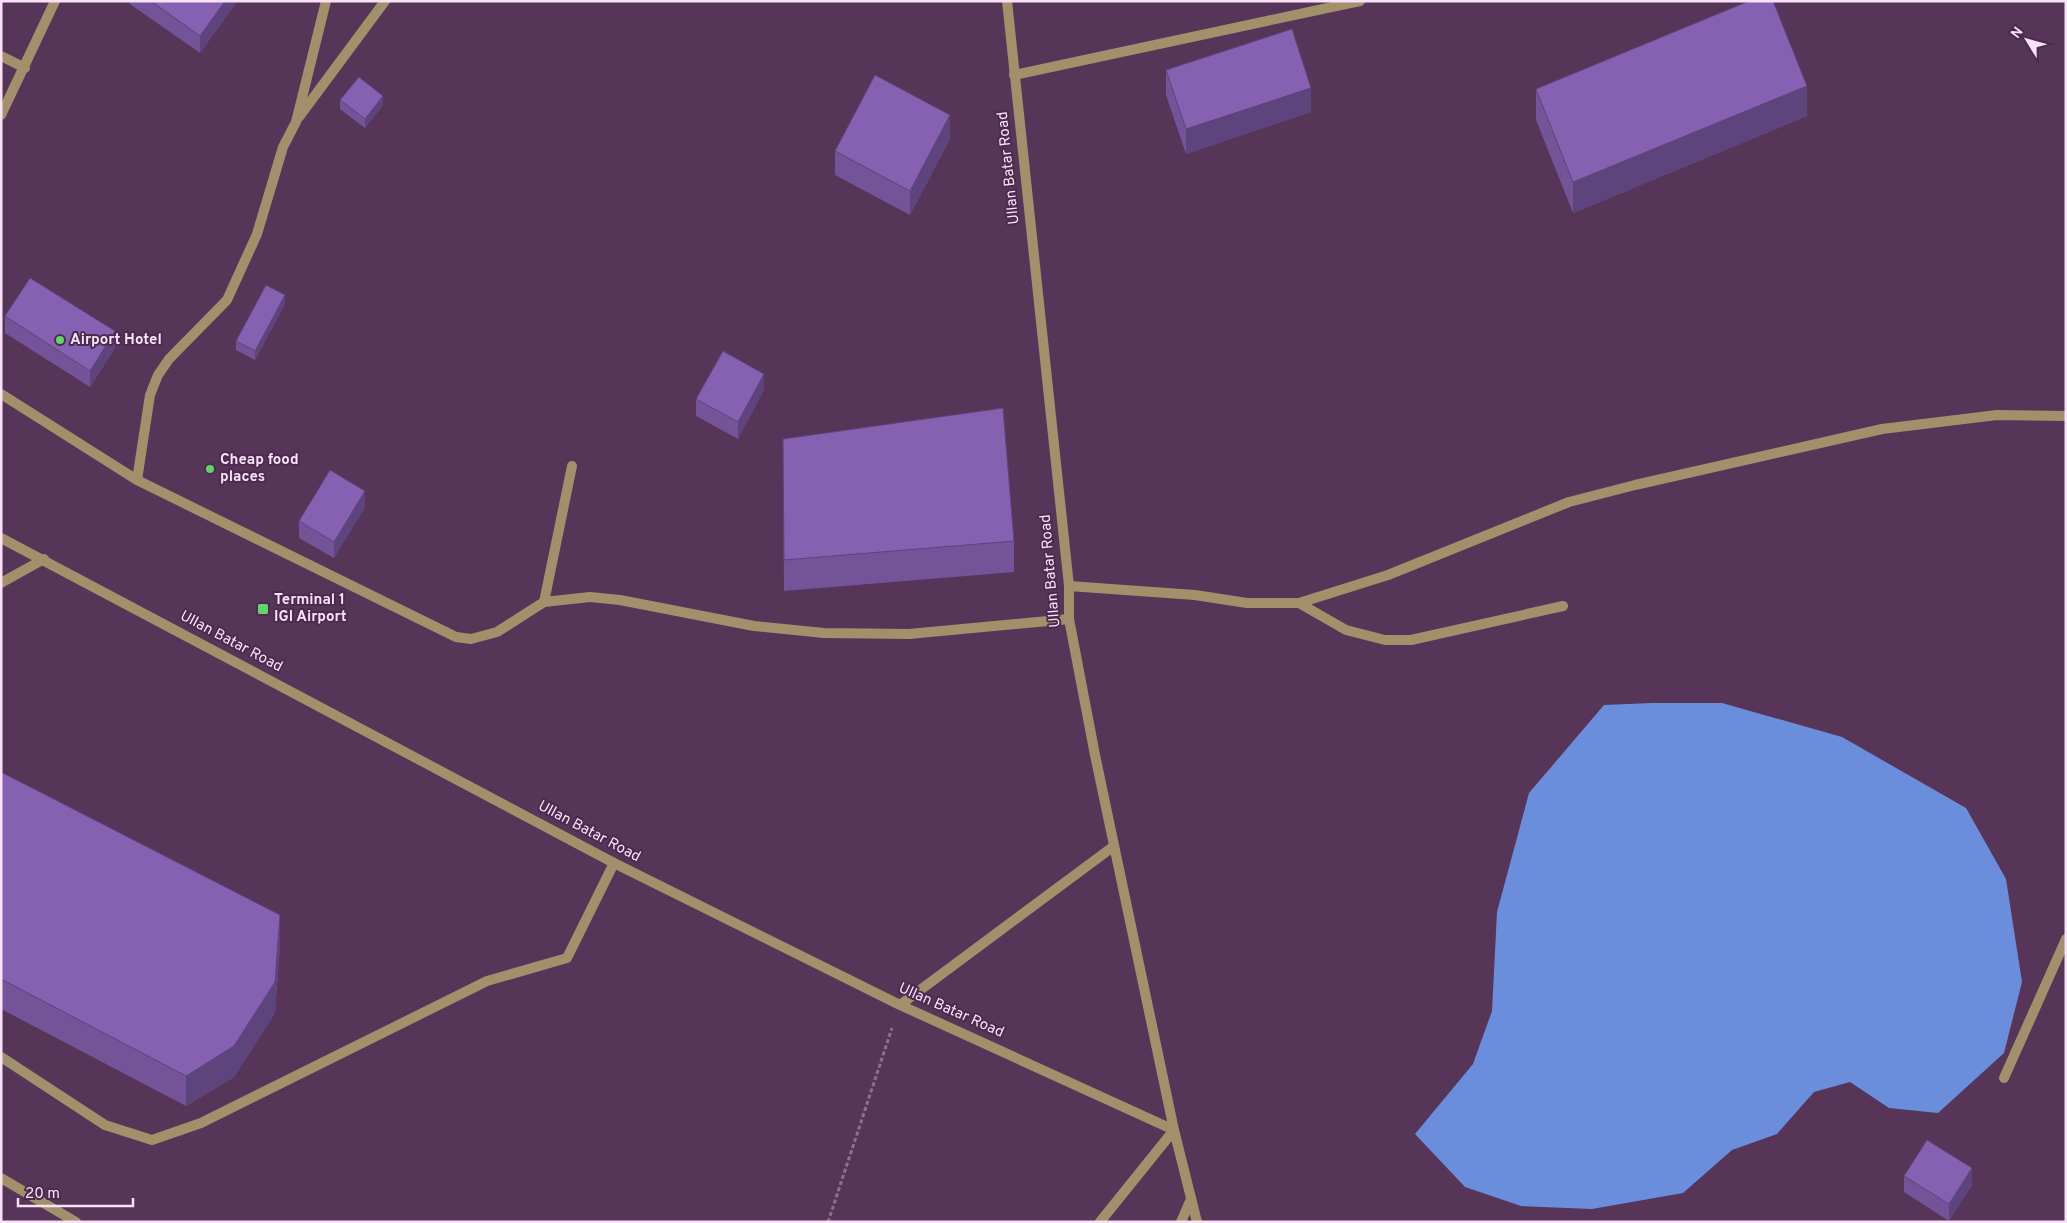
<svg xmlns="http://www.w3.org/2000/svg" width="2067" height="1223" viewBox="0 0 2067 1223" font-family="Overpass,sans-serif">
<rect width="100%" height="100%" fill="#573559"/>
<!-- water -->
<path fill="#6a8ddc" d="M 1652,703 L 1722,703 L 1842,737 L 1966,808 L 2006,879 L 2022,982 L 2004,1053 L 1938,1113 L 1889,1108 L 1850,1082 L 1814,1092 L 1777,1134 L 1732,1150 L 1683,1193 L 1592,1209 L 1521,1206 L 1465,1187 L 1415,1134 L 1473,1064 L 1492,1011 L 1497,912 L 1529,793 L 1604,705 Z"/>
<g fill="none" stroke-linecap="round" stroke-linejoin="round">
<!-- path -->
<path stroke="#8d708f" stroke-width="3" stroke-dasharray="4 2.5" stroke-linecap="butt" d="M 828,1222 L 892,1028"/>
<!-- service -->
<path stroke="#a2906b" stroke-width="10" d="M 1014,75 L 1360,1
M 1,583 L 44,559
M 1,1057 L 105,1125 L 152,1140 L 201,1123 L 487,981 L 567,958 L 614,863
M 1181,1222 L 1191,1199"/>
<!-- minor -->
<path stroke="#a2906b" stroke-width="10" d="M 1,56 L 25,68
M 1,115 L 55,1
M 299,117 L 385,1
M 1,394 L 137,480 L 456,637 L 471,639 L 497,632 L 544,602 L 590,597 L 620,600 L 754,626 L 824,633 L 909,634 L 1069,619
M 137,480 L 150,395 L 158,375 L 169,359 L 227,300 L 257,234 L 283,147 L 296,122 L 326,1
M 1069,586 L 1195,595 L 1247,603 L 1299,603 L 1388,575 L 1569,502 L 1635,485 L 1882,429 L 1997,415 L 2066,416
M 544,602 L 572,466
M 1299,603 L 1346,630 L 1385,640 L 1411,640 L 1563,606
M 2004,1078 L 2066,939"/>
<!-- tertiary -->
<path stroke="#a2906b" stroke-width="10" d="M 1007,1 L 1069,586 L 1069,619 L 1095,755 L 1174,1130 L 1197,1222
M 1,538 L 614,863 L 900,1005 L 1174,1130
M 900,1005 L 1114,846
M 1,1178 L 76,1222
M 1100,1222 L 1174,1130"/>
</g>
<!-- wall -->
<path fill="#745398" d="M 130,1 L 236,1 L 236,3 L 200,53 L 130,4 Z
M 1166,70 L 1311,112 L 1186,154 L 1166,95 Z
M 1536,89 L 1807,116 L 1573,213 L 1536,120 Z
M 340,100 L 383,105 L 365,128 L 340,109 Z
M 950,139 L 910,215 L 835,175 L 835,151 Z
M 285,304 L 255,360 L 236,350 L 236,341 Z
M 5,316 L 115,348 L 90,387 L 5,333 Z
M 764,390 L 738,439 L 696,416 L 696,399 Z
M 783,439 L 1014,541 L 1014,572 L 784,591 Z
M 365,507 L 334,558 L 299,538 L 299,521 Z
M 1,772 L 280,945 L 275,1013 L 234,1077 L 186,1106 L 1,1009 Z
M 1904,1176 L 1972,1185 L 1949,1221 L 1904,1192 Z"/>
<!-- shaded-wall -->
<path fill="#5e447c" d="M 225,1 L 236,1 L 236,3 L 200,53 L 200,36 Z
M 1807,86 L 1807,116 L 1573,213 L 1573,182 Z
M 1311,88 L 1311,112 L 1186,154 L 1186,129 Z
M 383,96 L 383,105 L 365,128 L 365,119 Z
M 950,115 L 950,139 L 910,215 L 910,191 Z
M 285,295 L 285,304 L 255,360 L 255,351 Z
M 115,331 L 115,348 L 90,387 L 90,371 Z
M 764,374 L 764,390 L 738,439 L 738,422 Z
M 365,491 L 365,507 L 334,558 L 334,542 Z
M 280,915 L 280,945 L 275,1013 L 234,1077 L 186,1106 L 186,1076 Z
M 1972,1168 L 1972,1185 L 1949,1221 L 1949,1204 Z"/>
<!-- building -->
<path fill="#8761b1" stroke="#5e447c" d="M 151,1 L 225,1 L 200,36 Z
M 1749,1 L 1773,1 L 1807,86 L 1573,182 L 1536,89 Z
M 1292,29 L 1311,88 L 1186,129 L 1166,70 Z
M 875,75 L 950,115 L 910,191 L 835,151 Z
M 359,77 L 383,96 L 365,119 L 340,100 Z
M 30,278 L 115,331 L 90,371 L 5,316 Z
M 266,285 L 285,295 L 255,351 L 236,341 Z
M 723,351 L 764,374 L 738,422 L 696,399 Z
M 1003,408 L 1014,541 L 784,560 L 783,439 Z
M 330,470 L 365,491 L 334,542 L 299,521 Z
M 1,772 L 280,915 L 275,982 L 234,1046 L 186,1076 L 1,979 Z
M 1927,1140 L 1972,1168 L 1949,1204 L 1904,1176 Z"/>
<!-- markers -->
<g fill="#61d46a" stroke="#4c2b4e" stroke-width="2">
<circle cx="60" cy="340" r="5"/>
<circle cx="210" cy="469" r="5"/>
<rect x="257" y="603" width="12" height="12" rx="2.5"/>
</g>
<g text-anchor="middle" dominant-baseline="central" stroke-width="4" stroke-linejoin="round" paint-order="stroke">
<!-- street labels -->
<g font-size="15" fill="#f7e2f8" stroke="#4c2b4e">
<text transform="translate(1009 168) rotate(-96)">Ullan Batar Road</text>
<text transform="translate(1051 571) rotate(-95)">Ullan Batar Road</text>
<text transform="translate(231 642) rotate(28)">Ullan Batar Road</text>
<text transform="translate(589 832) rotate(28)">Ullan Batar Road</text>
<text transform="translate(951 1011) rotate(24)">Ullan Batar Road</text>
</g>
<!-- poi labels -->
<g font-size="15" font-weight="bold" fill="#f7e2f8" stroke="#4c2b4e" text-anchor="start">
<text x="70" y="340">Airport Hotel</text>
<text x="220" y="460">Cheap food<tspan x="220" dy="17">places</tspan></text>
<text x="274" y="600">Terminal 1<tspan x="274" dy="17">IGI Airport</tspan></text>
</g>
</g>
<!-- border -->
<rect width="2067" height="1223" fill="none" stroke="#f7e2f8" stroke-width="5"/>
<!-- north arrow -->
<g transform="translate(2027 40) rotate(307)" stroke="#4c2b4e" stroke-width="4" paint-order="stroke">
<path d="M0-4L9 19L0 12L-9 19Z" fill="#f7e2f8"/>
<text y="-8" font-size="14" font-weight="bold" text-anchor="middle" fill="#f7e2f8">N</text>
</g>
<!-- scale -->
<path d="M18 1198v8h115v-8" fill="none" stroke="#f7e2f8" stroke-width="2.5"/>
<text x="25" y="1198" font-size="15" fill="#f7e2f8" stroke="#4c2b4e" stroke-width="4" paint-order="stroke">20 m</text>
</svg>
